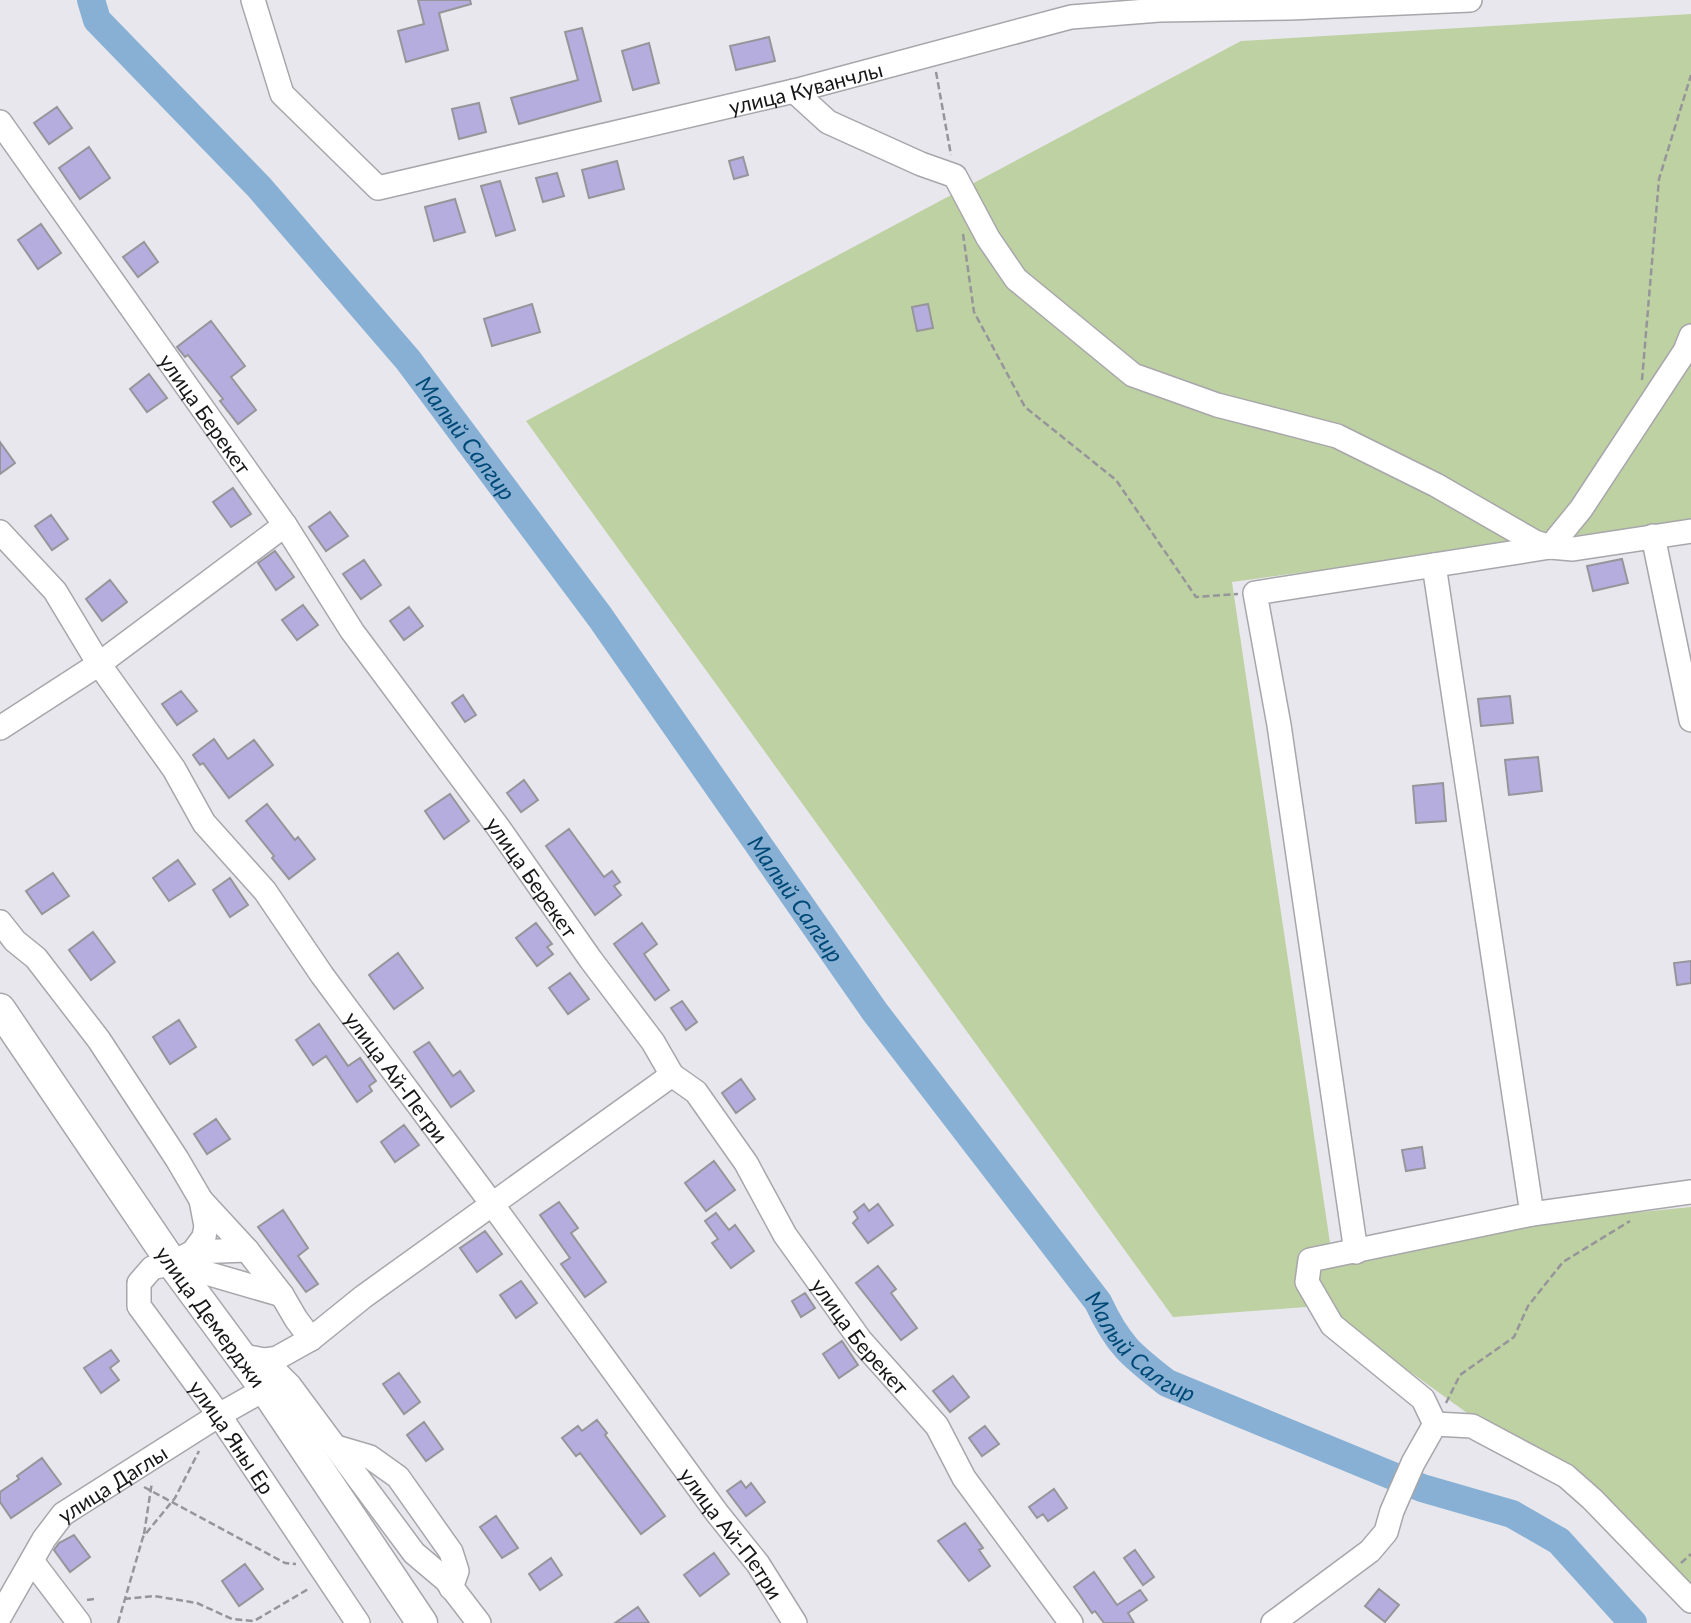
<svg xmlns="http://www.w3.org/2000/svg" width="1691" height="1623" viewBox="0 0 1691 1623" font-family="Lato,sans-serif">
<rect width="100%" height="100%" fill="#e8e7ed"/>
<!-- green -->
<path fill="#bed1a2" d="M 1691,14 L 1691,520 L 1232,582 L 1330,1243 L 1691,1207 L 1691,1613 L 1585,1498 L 1319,1306 L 1173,1317 L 526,421 L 1241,41 Z"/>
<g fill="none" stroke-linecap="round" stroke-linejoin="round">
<!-- river -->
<path stroke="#87b0d4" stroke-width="28" id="s1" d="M 91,0 L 97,20 L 259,187 L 408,360 L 600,617 L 875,1012 L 1098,1302 C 1118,1345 1131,1355 1167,1383 L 1422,1488 L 1512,1514 L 1559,1541 L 1633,1623"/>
</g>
<!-- building -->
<path fill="#b5addd" stroke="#96959a" stroke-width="2" d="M 418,0 L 470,0 L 471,4 L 439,13 L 448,50 L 406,62 L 398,31 L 424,24 Z
M 582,28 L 601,101 L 519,124 L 511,98 L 578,80 L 565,32 Z
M 769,37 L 775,61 L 736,70 L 730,46 Z
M 649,43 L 659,83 L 633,90 L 622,51 Z
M 479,103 L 486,132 L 459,139 L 452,109 Z
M 57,107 L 72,128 L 49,144 L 34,123 Z
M 89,147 L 110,178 L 80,199 L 59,168 Z
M 743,157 L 748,175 L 734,179 L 729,161 Z
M 617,161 L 624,189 L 589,198 L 582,170 Z
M 557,173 L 564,196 L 543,202 L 536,178 Z
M 500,181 L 515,230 L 496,236 L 481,186 Z
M 455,199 L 465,232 L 434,241 L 425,207 Z
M 41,224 L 61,253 L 38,269 L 18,240 Z
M 144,242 L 158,262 L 138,277 L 123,257 Z
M 532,304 L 540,332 L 492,346 L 484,319 Z
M 928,304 L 933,328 L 917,331 L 912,307 Z
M 211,321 L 245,366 L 231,377 L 256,410 L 238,424 L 220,401 L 223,399 L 188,355 L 185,357 L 177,347 Z
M 149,374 L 167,398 L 147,412 L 130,389 Z
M 0,442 L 15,463 L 0,474 Z
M 233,488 L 251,514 L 231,527 L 213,502 Z
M 330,512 L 348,536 L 326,551 L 309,527 Z
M 51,515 L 68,539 L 52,550 L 35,526 Z
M 275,551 L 294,577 L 276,590 L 258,563 Z
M 1622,559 L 1628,583 L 1593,591 L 1587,566 Z
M 364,560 L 381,585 L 361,599 L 343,574 Z
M 110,580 L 127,602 L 102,621 L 86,599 Z
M 303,605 L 318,625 L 297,640 L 282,620 Z
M 409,607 L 423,626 L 404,640 L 390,621 Z
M 181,691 L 197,711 L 177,725 L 162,704 Z
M 463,695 L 476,715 L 465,722 L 452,703 Z
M 1510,696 L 1513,723 L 1481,726 L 1478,699 Z
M 214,739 L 228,759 L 254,740 L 273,765 L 229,798 L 203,763 L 200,765 L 193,755 Z
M 1538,757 L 1542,791 L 1509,795 L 1505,760 Z
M 524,780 L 538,800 L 521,812 L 507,793 Z
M 1443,783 L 1446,821 L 1416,823 L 1413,786 Z
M 450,794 L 469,821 L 444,839 L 425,811 Z
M 267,804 L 295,840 L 298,837 L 315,859 L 289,879 L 272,858 L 274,856 L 246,821 Z
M 569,829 L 604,877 L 612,871 L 620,882 L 614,886 L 621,895 L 595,915 L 546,846 Z
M 178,860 L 195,884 L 169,901 L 153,878 Z
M 53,873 L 69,896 L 42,914 L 26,891 Z
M 230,878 L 248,905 L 230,917 L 213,890 Z
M 536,923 L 552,944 L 547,947 L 553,954 L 537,966 L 516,938 Z
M 642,923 L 657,944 L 644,954 L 669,990 L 655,1000 L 614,944 Z
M 93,932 L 115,962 L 91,980 L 69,950 Z
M 398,953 L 423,988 L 394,1009 L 369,975 Z
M 1691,961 L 1691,983 L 1677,985 L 1674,963 Z
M 570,973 L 589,999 L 568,1014 L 549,988 Z
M 682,1001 L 697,1022 L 686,1030 L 671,1008 Z
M 179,1020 L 196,1047 L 170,1064 L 153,1037 Z
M 319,1024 L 348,1066 L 360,1058 L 376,1081 L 369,1086 L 372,1091 L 357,1102 L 326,1056 L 313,1065 L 296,1040 Z
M 429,1042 L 453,1076 L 460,1071 L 474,1091 L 451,1107 L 414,1052 Z
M 741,1079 L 755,1099 L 736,1113 L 722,1093 Z
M 216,1119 L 230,1139 L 207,1154 L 194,1134 Z
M 404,1125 L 419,1145 L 395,1162 L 381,1142 Z
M 1422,1147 L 1425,1168 L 1406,1171 L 1402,1150 Z
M 714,1161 L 735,1190 L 706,1211 L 685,1183 Z
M 559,1202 L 578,1228 L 571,1233 L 606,1282 L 585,1297 L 561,1264 L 570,1258 L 540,1215 Z
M 864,1204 L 869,1211 L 878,1204 L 893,1225 L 868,1243 L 853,1223 L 858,1218 L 854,1212 Z
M 283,1210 L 308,1248 L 298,1256 L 318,1284 L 306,1292 L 258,1227 Z
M 716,1213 L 729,1230 L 735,1225 L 754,1251 L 731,1268 L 712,1243 L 718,1239 L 705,1221 Z
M 485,1231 L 502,1254 L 477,1272 L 460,1248 Z
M 878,1266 L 896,1289 L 891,1293 L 917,1328 L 901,1340 L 856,1283 Z
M 521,1281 L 537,1303 L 516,1318 L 500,1295 Z
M 805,1293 L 815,1308 L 801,1317 L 792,1301 Z
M 842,1341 L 858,1365 L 839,1378 L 823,1354 Z
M 111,1350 L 119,1361 L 110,1368 L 119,1380 L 101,1393 L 84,1368 Z
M 399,1373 L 420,1402 L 404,1414 L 383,1384 Z
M 953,1376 L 969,1397 L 950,1412 L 933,1391 Z
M 597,1420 L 607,1433 L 605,1435 L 665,1516 L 641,1534 L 580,1453 L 576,1456 L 562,1438 L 578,1426 L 582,1431 Z
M 424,1422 L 443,1449 L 426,1461 L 407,1435 Z
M 985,1426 L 999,1444 L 982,1456 L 969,1438 Z
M 42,1458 L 61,1484 L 11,1518 L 0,1502 L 0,1492 L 19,1479 L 17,1476 Z
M 741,1481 L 746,1488 L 751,1483 L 765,1502 L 746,1516 L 727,1491 Z
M 1054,1489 L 1067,1508 L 1048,1521 L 1043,1514 L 1037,1518 L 1029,1507 Z
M 496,1516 L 518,1548 L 502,1558 L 480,1527 Z
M 965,1523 L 983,1548 L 979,1550 L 990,1566 L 969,1581 L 938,1541 Z
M 74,1535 L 90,1557 L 70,1572 L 54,1550 L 59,1543 Z
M 1135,1550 L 1154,1577 L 1143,1585 L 1124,1558 Z
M 714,1553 L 729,1574 L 700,1596 L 684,1575 Z
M 551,1558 L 562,1575 L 540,1590 L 529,1574 Z
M 245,1564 L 263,1589 L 239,1606 L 222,1581 Z
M 1094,1572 L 1117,1605 L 1140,1590 L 1147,1600 L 1128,1613 L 1134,1623 L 1104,1623 L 1095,1611 L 1092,1613 L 1074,1587 Z
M 1379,1589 L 1399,1605 L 1385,1622 L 1365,1606 Z
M 638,1607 L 649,1623 L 615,1623 Z"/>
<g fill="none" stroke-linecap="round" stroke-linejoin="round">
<defs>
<g id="minor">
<path id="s2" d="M 253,0 L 282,94 L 378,188 L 794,91 L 1071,17 L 1159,10 L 1290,8 L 1470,0"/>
<path d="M 794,91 L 828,122 L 921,164 L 955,176 L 988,238 L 1016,279 L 1133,375 L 1217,405 L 1337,436 L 1436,485 L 1535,542 L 1550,547"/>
<path id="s3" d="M 0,122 L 285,525 L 352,631 L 498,827 L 591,960 L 653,1042 L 672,1075 L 696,1092 L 746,1163 L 785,1235 L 861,1341 L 937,1426 L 964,1478 L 1071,1623"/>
<path id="s4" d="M 0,532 L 55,591 L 99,664 L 174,769 L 204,823 L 265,891 L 322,975 L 492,1204 L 717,1513 L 758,1564 L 795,1623"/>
<path d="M 1653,536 L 1691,720"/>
<path d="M 1550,547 L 1581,509 L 1685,351 L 1691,336"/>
<path d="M 1434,565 L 1532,1214"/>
<path d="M 0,728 L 99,664 L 285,525"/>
<path d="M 0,922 L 15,941 L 36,958 L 99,1040 L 177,1159 L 201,1200 L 247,1250 L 282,1295 L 296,1319 L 311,1339"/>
<path id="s5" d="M 201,1200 L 206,1226 L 204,1237 L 193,1252 L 172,1263 L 152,1268 L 139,1283 L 139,1306 L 219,1415 L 358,1623"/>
<path d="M 193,1252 L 247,1250"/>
<path d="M 1356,1252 L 1279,725 L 1255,593 L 1550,547 L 1573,549 L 1691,531"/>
<path d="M 172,1263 L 282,1295"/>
<path d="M 239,1355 L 264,1360 L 277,1358 L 311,1339 L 363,1297 L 672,1075"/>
<path d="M 264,1360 L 290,1386 L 414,1553 L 446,1580 L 479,1623"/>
<path d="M 1435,1424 L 1423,1399 L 1332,1325 L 1307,1282 L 1310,1260 L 1532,1214 L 1691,1192"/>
<path d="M 1435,1424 L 1472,1426 L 1566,1476 L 1592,1499 L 1691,1601"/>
<path d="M 336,1447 L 370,1457 L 398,1477 L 451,1552 L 457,1571 L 451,1588"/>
<path d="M 32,1561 L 79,1623"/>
<path id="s6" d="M 0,1616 L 44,1539 L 63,1514 L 219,1415 L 265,1389"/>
<path d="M 1273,1623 L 1370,1551 L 1386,1532 L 1392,1511 L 1413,1463 L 1435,1424"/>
</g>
<g id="major">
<path id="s7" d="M 0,1009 L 172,1263 L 265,1389 L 422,1623"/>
</g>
</defs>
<!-- minor casing -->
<use href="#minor" stroke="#a7a6ab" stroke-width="26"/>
<!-- major casing -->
<use href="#major" stroke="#a7a6ab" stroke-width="33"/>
<!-- path -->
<path stroke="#96959a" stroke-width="2.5" stroke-dasharray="7 3.5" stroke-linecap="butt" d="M 936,72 L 951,155
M 963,234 L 974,312 L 1025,407 L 1116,480 L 1196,597 L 1238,594
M 1642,380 L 1659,179 L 1691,75
M 1446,1403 L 1460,1375 L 1514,1337 L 1528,1306 L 1563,1262 L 1630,1221
M 144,1487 L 285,1563 L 296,1564
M 144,1534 L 152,1482
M 1681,1563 L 1691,1554
M 124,1599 L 154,1596 L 197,1603 L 232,1619 L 254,1621 L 310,1588
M 87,1600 L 94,1599
M 118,1623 L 143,1537 L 175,1498 L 199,1451"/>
<!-- minor -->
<use href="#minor" stroke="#fff" stroke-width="23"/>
<!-- major -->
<use href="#major" stroke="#fff" stroke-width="30"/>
</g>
<g text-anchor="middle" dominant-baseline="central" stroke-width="6" stroke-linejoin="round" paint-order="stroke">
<!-- street labels -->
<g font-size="21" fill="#171719" stroke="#fff">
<text stroke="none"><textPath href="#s2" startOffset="672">улица Куванчлы</textPath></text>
<text stroke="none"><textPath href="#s3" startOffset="357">улица Берекет</textPath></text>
<text stroke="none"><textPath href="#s3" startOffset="924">улица Берекет</textPath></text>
<text stroke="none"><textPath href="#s4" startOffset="676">улица Ай-Петри</textPath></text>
<text stroke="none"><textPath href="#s7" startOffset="373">улица Демерджи</textPath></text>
<text stroke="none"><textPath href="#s3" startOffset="1491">улица Берекет</textPath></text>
<text stroke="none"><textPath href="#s5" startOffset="304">улица Яны Ер</textPath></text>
<text stroke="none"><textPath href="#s6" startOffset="178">улица Даглы</textPath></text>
<text stroke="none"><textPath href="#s4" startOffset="1242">улица Ай-Петри</textPath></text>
</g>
<!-- water labels -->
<g font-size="23" font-style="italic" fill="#004976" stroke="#fff">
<text stroke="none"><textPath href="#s1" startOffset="579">Малый Салгир</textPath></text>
<text stroke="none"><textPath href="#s1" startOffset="1146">Малый Салгир</textPath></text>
<text stroke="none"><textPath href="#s1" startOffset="1713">Малый Салгир</textPath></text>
</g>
</g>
</svg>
